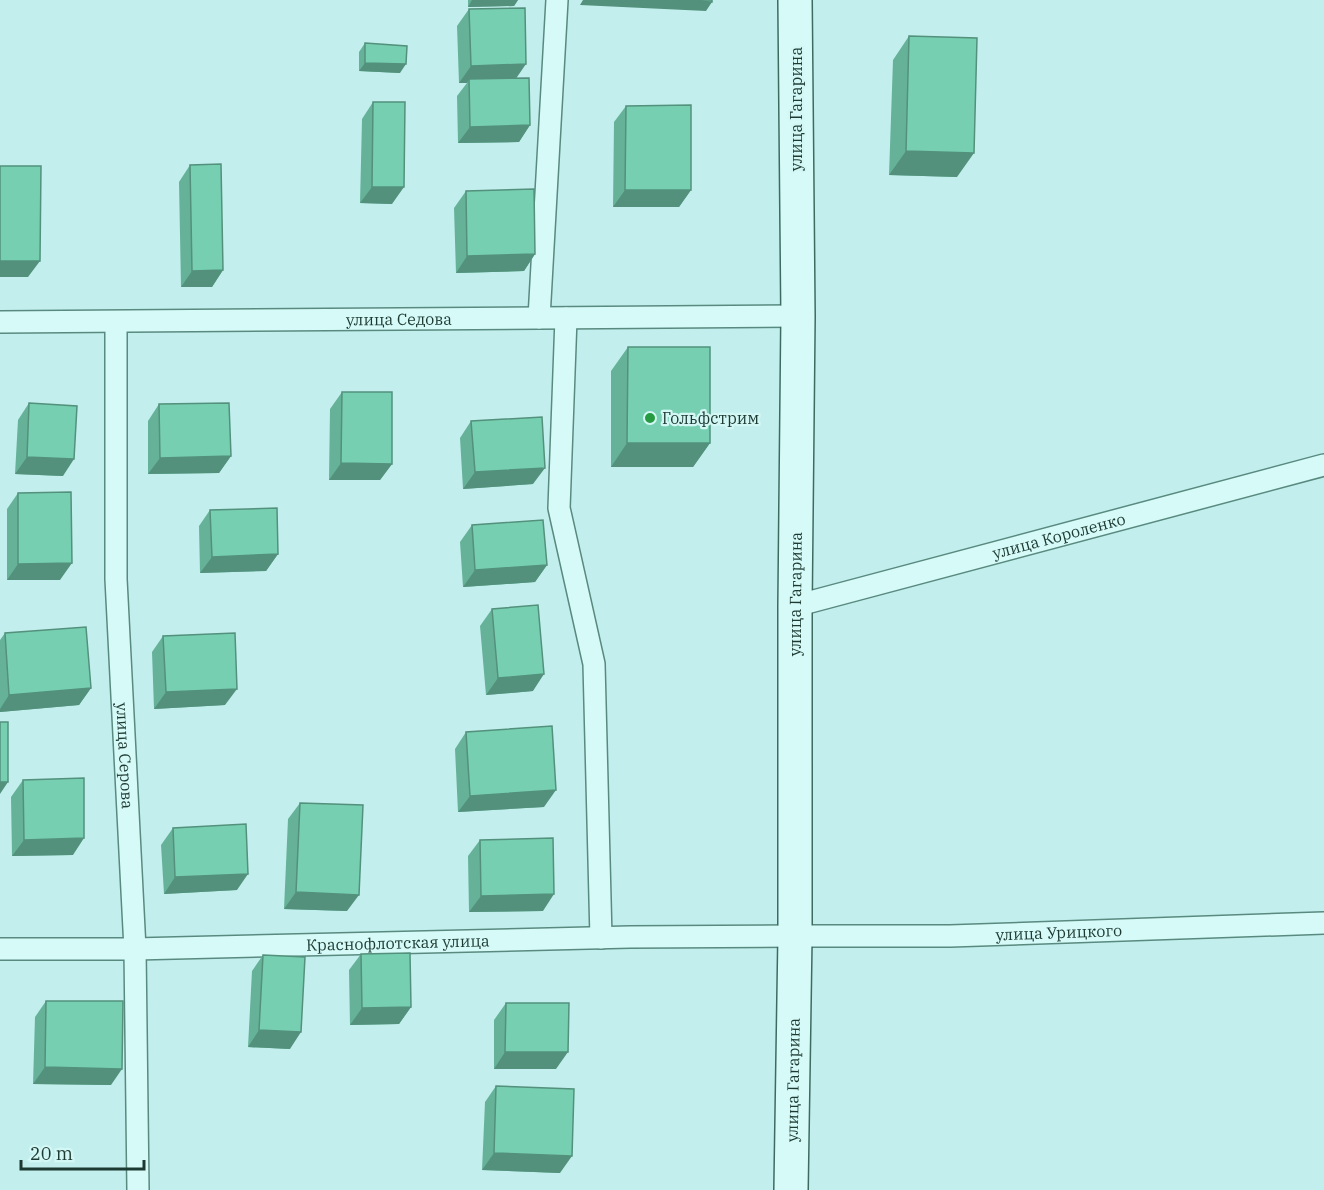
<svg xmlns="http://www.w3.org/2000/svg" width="1324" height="1190" viewBox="0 0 1324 1190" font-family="'IBM Plex Serif',serif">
<rect width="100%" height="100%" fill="#c2efed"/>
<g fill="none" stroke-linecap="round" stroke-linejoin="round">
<defs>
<g id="service">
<path d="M 539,318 L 557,0"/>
<path d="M 566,318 L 559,508 L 594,664 L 601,938"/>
<path id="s1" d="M 0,322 L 798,316"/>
<path id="s2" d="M 116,322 L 116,579 L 135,949 L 138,1190"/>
<path id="s3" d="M 795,606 L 1324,465"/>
<path id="s4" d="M 0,949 L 135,949 L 630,937 L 795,936 L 950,936 L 1324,923"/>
</g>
<g id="secondary">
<path id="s5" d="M 791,1190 L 795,936 L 795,606 L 798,316 L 795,0"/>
</g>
</defs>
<!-- service casing -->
<use href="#service" stroke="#598a7f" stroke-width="24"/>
<!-- secondary casing -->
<use href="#secondary" stroke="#3c6c60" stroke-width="36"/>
<!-- service -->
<use href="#service" stroke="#d6faf8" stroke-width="21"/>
<!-- secondary -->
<use href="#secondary" stroke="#d6faf8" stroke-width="33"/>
</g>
<!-- wall -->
<path fill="#66b298" d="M 468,0 L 518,0 L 514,6 L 468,7 Z
M 469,9 L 516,78 L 530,125 L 519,142 L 458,143 L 457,96 L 467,83 L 459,83 L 457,26 Z
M 909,36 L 957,177 L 889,175 L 893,60 Z
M 365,43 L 400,73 L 359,71 L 359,52 Z
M 373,102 L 392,204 L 360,203 L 362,119 Z
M 626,106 L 691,190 L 679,207 L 613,207 L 614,122 Z
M 190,165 L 223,270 L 212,287 L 181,287 L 179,182 Z
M 466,191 L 535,254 L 524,271 L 456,273 L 454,208 Z
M 628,347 L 710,443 L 693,467 L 611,467 L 611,371 Z
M 342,392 L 392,464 L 380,480 L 329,480 L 330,409 Z
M 29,403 L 63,476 L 15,474 L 18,420 Z
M 159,404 L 231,456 L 219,473 L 148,474 L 148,421 Z
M 471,421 L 533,484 L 463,489 L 460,438 Z
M 18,493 L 60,580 L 7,580 L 7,509 Z
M 210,510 L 278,554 L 266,571 L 200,573 L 199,526 Z
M 472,525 L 547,565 L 535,582 L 463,587 L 460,542 Z
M 492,609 L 533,691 L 486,695 L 480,626 Z
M 5,633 L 91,688 L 79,705 L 0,712 L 0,640 Z
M 163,636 L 225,705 L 154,709 L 152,652 Z
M 466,732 L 544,807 L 458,812 L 455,749 Z
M 23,780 L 73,855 L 12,856 L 11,797 Z
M 300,803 L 347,911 L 284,909 L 288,819 Z
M 173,828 L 237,890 L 164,894 L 161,845 Z
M 480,840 L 543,911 L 469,912 L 468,856 Z
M 361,954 L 411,1007 L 399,1024 L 350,1025 L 349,970 Z
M 263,955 L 290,1049 L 248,1047 L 252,971 Z
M 46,1001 L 111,1085 L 33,1084 L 35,1017 Z
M 506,1003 L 556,1069 L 494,1069 L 494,1020 Z
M 496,1086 L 560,1173 L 482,1170 L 485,1102 Z"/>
<!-- shaded-wall -->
<path fill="#53917c" d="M 472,0 L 518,0 L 514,6 L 468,7 Z
M 583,0 L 668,0 L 712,2 L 706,11 L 580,5 Z
M 365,63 L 406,64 L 400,73 L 359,71 Z
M 526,64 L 515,80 L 469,79 L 467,83 L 459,83 L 471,66 Z
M 530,125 L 519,142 L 458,143 L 470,127 Z
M 906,151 L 974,153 L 957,177 L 889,175 Z
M 372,187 L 404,187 L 392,204 L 360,203 Z
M 625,190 L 691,190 L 679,207 L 613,207 Z
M 535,254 L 524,271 L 456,273 L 467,256 Z
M 0,261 L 40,261 L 28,277 L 0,277 Z
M 223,270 L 212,287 L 181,287 L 192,271 Z
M 627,443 L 710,443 L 693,467 L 611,467 Z
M 231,456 L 219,473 L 148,474 L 160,458 Z
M 27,457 L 74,459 L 63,476 L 15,474 Z
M 341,463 L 392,464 L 380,480 L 329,480 Z
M 545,468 L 533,484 L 463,489 L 475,472 Z
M 278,554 L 266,571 L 200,573 L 212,557 Z
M 72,563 L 60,580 L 7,580 L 18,564 Z
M 547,565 L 535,582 L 463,587 L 475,570 Z
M 544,674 L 533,691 L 486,695 L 498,678 Z
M 91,688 L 79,705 L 0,712 L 0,709 L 9,695 Z
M 237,689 L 225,705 L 154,709 L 166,692 Z
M 0,782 L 8,782 L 0,794 Z
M 556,790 L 544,807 L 458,812 L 470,796 Z
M 84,838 L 73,855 L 12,856 L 24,840 Z
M 248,874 L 237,890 L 164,894 L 175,877 Z
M 296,892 L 359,895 L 347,911 L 284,909 Z
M 554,894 L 543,911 L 469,912 L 481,896 Z
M 411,1007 L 399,1024 L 350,1025 L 362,1008 Z
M 259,1030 L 301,1032 L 290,1049 L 248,1047 Z
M 505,1052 L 568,1052 L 556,1069 L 494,1069 Z
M 45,1067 L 122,1069 L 111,1085 L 33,1084 Z
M 494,1153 L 572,1156 L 560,1173 L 482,1170 Z"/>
<!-- building -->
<path fill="#77cfb1" stroke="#53917c" stroke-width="1.5" d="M 668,0 L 712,0 L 712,2 Z
M 525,8 L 526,64 L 471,66 L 469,9 Z
M 909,36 L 977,38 L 974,153 L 906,151 Z
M 365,43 L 407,46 L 406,64 L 365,63 Z
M 529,78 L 530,125 L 470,127 L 469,79 Z
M 373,102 L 405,102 L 404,187 L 372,187 Z
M 691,105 L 691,190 L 625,190 L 626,106 Z
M 221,164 L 223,270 L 192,271 L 190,165 Z
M 0,166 L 41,166 L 40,261 L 0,261 Z
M 534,189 L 535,254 L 467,256 L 466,191 Z
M 628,347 L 710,347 L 710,443 L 627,443 Z
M 342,392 L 392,392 L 392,464 L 341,463 Z
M 29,403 L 77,406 L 74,459 L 27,457 Z
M 229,403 L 231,456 L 160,458 L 159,404 Z
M 542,417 L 545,468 L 475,472 L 471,421 Z
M 71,492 L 72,563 L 18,564 L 18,493 Z
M 277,508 L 278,554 L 212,557 L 210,510 Z
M 543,520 L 547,565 L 475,570 L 472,525 Z
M 538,605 L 544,674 L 498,678 L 492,609 Z
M 86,627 L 91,688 L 9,695 L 5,633 Z
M 235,633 L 237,689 L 166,692 L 163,636 Z
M 0,722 L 8,722 L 8,782 L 0,782 Z
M 552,726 L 556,790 L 470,796 L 466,732 Z
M 84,778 L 84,838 L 24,840 L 23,780 Z
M 300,803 L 363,805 L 359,895 L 296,892 Z
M 246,824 L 248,874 L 175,877 L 173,828 Z
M 553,838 L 554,894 L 481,896 L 480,840 Z
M 410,953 L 411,1007 L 362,1008 L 361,954 Z
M 263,955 L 305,957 L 301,1032 L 259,1030 Z
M 46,1001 L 123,1001 L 122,1069 L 45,1067 Z
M 506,1003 L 569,1003 L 568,1052 L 505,1052 Z
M 496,1086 L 574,1089 L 572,1156 L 494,1153 Z"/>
<!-- markers -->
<circle fill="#279b42" stroke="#d2f7f5" stroke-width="2" cx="650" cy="418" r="6"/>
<g text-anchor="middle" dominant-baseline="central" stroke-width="4.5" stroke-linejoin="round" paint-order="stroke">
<!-- street labels -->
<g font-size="16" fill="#1d3a32" stroke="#d2f7f5">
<text transform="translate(796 109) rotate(-90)">улица Гагарина</text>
<text stroke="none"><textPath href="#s1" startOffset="399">улица Седова</textPath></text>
<text stroke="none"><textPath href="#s3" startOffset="273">улица Короленко</textPath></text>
<text stroke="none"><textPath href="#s5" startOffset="596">улица Гагарина</textPath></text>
<text stroke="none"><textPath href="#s2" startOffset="434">улица Серова</textPath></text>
<text stroke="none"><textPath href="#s4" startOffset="1059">улица Урицкого</textPath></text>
<text stroke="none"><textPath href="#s4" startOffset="398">Краснофлотская улица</textPath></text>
<text stroke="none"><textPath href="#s5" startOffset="110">улица Гагарина</textPath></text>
</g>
<!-- poi labels -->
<g font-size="16" fill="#1d3a32" stroke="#d2f7f5" text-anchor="start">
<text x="662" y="418">Гольфстрим</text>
</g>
</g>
<!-- scale -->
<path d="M21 1160v9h123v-9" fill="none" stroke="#1d3a32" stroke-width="3"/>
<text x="30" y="1160" font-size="18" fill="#1d3a32" stroke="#d2f7f5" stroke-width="4.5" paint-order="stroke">20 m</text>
</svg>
